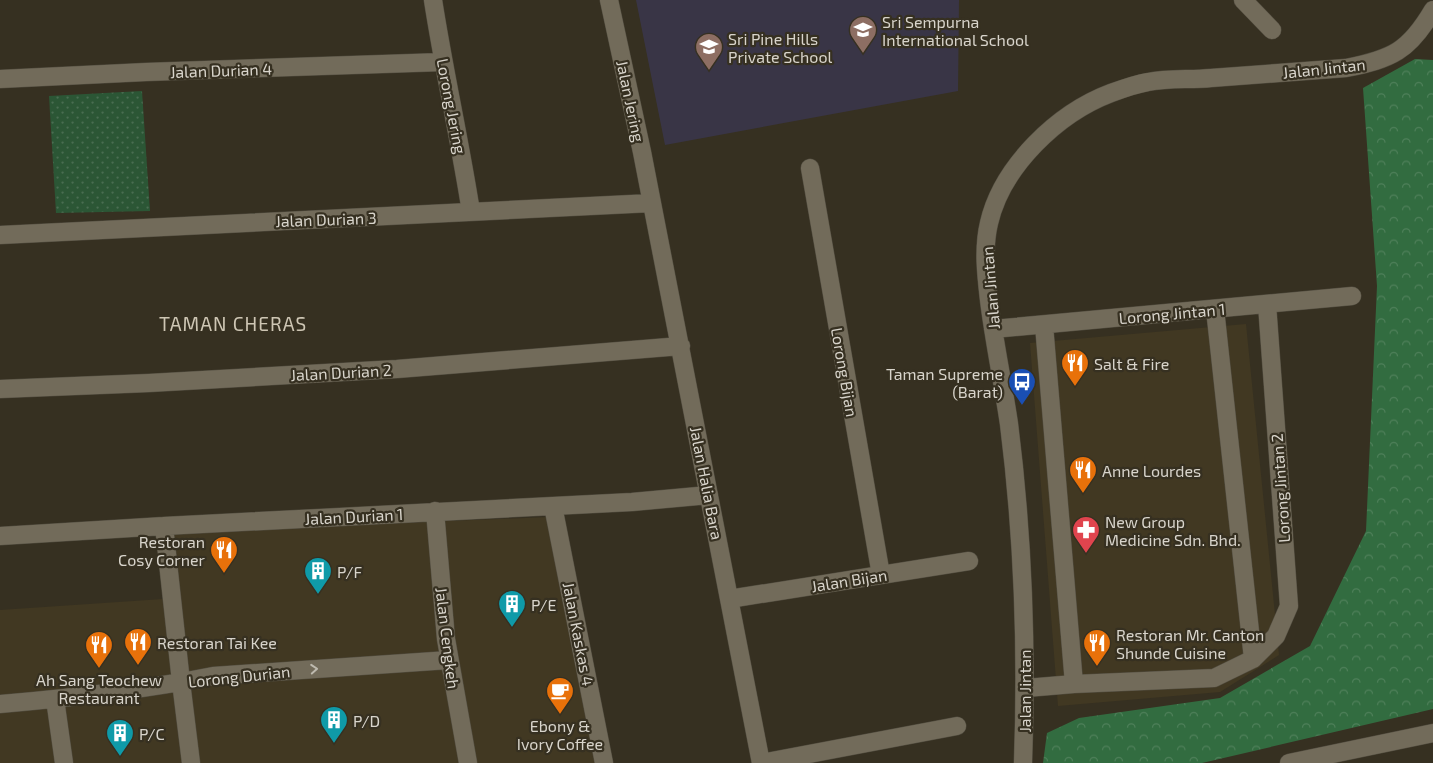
<svg xmlns="http://www.w3.org/2000/svg" width="1433" height="763" viewBox="0 0 1433 763" font-family="'Exo 2',sans-serif">
<defs>
<pattern id="forest-crowns" width="20" height="18" patternUnits="userSpaceOnUse" patternTransform="scale(1.25)"><rect width="20" height="18" fill="#326c40"/><path d="M2 6a3 3 0 1 1 6 0M12 15a3 3 0 1 1 6 0" fill="none" stroke="#4f805a"/></pattern>
<pattern id="park-dots" width="8" height="8" patternUnits="userSpaceOnUse" patternTransform="scale(1.25)"><rect width="8" height="8" fill="#2b5635"/><path d="M2 2h.1M6 6h.1" fill="none" stroke="#496d51" stroke-width="1.8" stroke-linecap="round"/></pattern>
</defs>
<rect width="100%" height="100%" fill="#363021"/>
<!-- built -->
<path fill="#413822" d="M 1246,324 L 1279,655 L 1220,692 L 1058,706 L 1030,343 Z
M 550,517 L 596,763 L 0,763 L 0,610 L 178,598 L 171,532 Z"/>
<!-- education -->
<path fill="#393546" d="M 636,0 L 959,0 L 958,91 L 665,145 Z"/>
<!-- forest -->
<path fill="url(#forest-crowns)" d="M 1415,59 L 1433,60 L 1433,709 L 1202,763 L 1043,763 L 1047,733 L 1079,718 L 1220,698 L 1310,646 L 1366,531 L 1377,286 L 1363,88 Z"/>
<!-- park -->
<path fill="url(#park-dots)" d="M 142,91 L 150,211 L 56,213 L 49,96 Z"/>
<g fill="none" stroke-linecap="round" stroke-linejoin="round">
<defs>
<path id="minor" d="M 433,0 C 444,71 460,141 471,212
M 609,0 L 642,152 L 761,763
M 1243,0 L 1272,30
M 0,79 L 146,72 L 443,62
M 810,168 L 881,575
M 0,235 L 652,203
M 1215,309 L 1253,659
M 1044,325 L 1074,684
M 993,329 L 1352,296
M 0,389 L 149,383 L 397,369 L 681,346
M 553,506 L 604,763
M 435,511 L 446,639 L 468,763
M 164,526 L 181,682 L 191,763
M 0,536 L 164,526 L 632,502 L 709,495
M 729,599 L 969,561
M 1026,688 L 1074,684 L 1214,678 L 1253,659 L 1276,636 L 1289,606 L 1267,304
M 55,699 L 64,763
M 0,704 C 71,698 143,690 213,676 L 449,660
M 761,763 L 957,726
M 1023,763 C 1027,652 1023,535 1009,424 C 1003,383 994,341 989,300 C 986,274 983,248 989,223 C 1002,166 1058,113 1111,93 C 1122,89 1136,84 1148,82 C 1168,78 1190,80 1211,78 C 1256,75 1301,71 1346,68 C 1392,59 1409,51 1433,10
M 1289,763 L 1433,733"/>
</defs>
<!-- minor casing -->
<use href="#minor" stroke="#524d40" stroke-width="19"/>
<!-- minor -->
<use href="#minor" stroke="#726b5a" stroke-width="18"/>
</g>
<!-- one-way arrows -->
<defs><path id="oneway-chevron" d="M-2-3.5L2.5 0L-2 3.5" fill="none" stroke-width="1.6" stroke-linecap="round" stroke-linejoin="round" transform="scale(1.25)"/></defs>
<use stroke="#bebaaf" href="#oneway-chevron" transform="translate(314 669) rotate(-4)"/>
<!-- icons -->
<defs>
<symbol id="school-pin" viewBox="-11 -11 22 30"><path d="M0 17L-7.5 6A9.5 9.5 0 1 1 7.5 6Z" fill="#8d6e63" stroke="#363021"/><path d="M0-5L7-2L0 1L-7-2ZM-4 1L0 2.5L4 1V4Q0 6-4 4Z" fill="#fff"/></symbol>
<symbol id="restaurant-pin" viewBox="-11 -11 22 30"><path d="M0 17L-7.5 6A9.5 9.5 0 1 1 7.5 6Z" fill="#e8710a" stroke="#363021"/><path d="M-5-6h1v4h1v-4h1v4h1v-4h1v5L-1.5 .5V6h-2V.5L-5-1ZM5-6V6H3V1.5H1.5Q1.5-4 5-6Z" fill="#fff"/></symbol>
<symbol id="bus-pin" viewBox="-11 -11 22 30"><path d="M0 17L-7.5 6A9.5 9.5 0 1 1 7.5 6Z" fill="#1a4fb4" stroke="#363021"/><path d="M-5-6H5V4H4V6H2V4H-2V6H-4V4H-5ZM-3.5-4V0h7V-4ZM-3.5 1.2v1.5H-2V1.2ZM2 1.2v1.5H3.5V1.2Z" fill="#fff"/></symbol>
<symbol id="pharmacy-pin" viewBox="-11 -11 22 30"><path d="M0 17L-7.5 6A9.5 9.5 0 1 1 7.5 6Z" fill="#e0444e" stroke="#363021"/><path d="M-2-6h4v4h4v4h-4v4h-4v-4h-4v-4h4Z" fill="#fff"/></symbol>
<symbol id="building-pin" viewBox="-11 -11 22 30"><path d="M0 17L-7.5 6A9.5 9.5 0 1 1 7.5 6Z" fill="#0f9aa8" stroke="#363021"/><path d="M-4-6H4V6H1V3H-1V6H-4ZM-2.5-4.3h1.7v1.8h-1.7ZM.8-4.3h1.7v1.8H.8ZM-2.5-1h1.7V.8h-1.7ZM.8-1h1.7V.8H.8Z" fill="#fff"/></symbol>
<symbol id="cafe-pin" viewBox="-11 -11 22 30"><path d="M0 17L-7.5 6A9.5 9.5 0 1 1 7.5 6Z" fill="#e8710a" stroke="#363021"/><path d="M-5.5-4.5H6V0H3Q3 3.5 0 3.5H-2.5Q-5.5 3.5-5.5 0ZM3-3.2v2h1.7v-2ZM-6 4.5H4V6H-6Z" fill="#fff"/></symbol>
</defs>
<g fill-rule="evenodd">
<use href="#school-pin" x="847" y="14" width="32" height="43"/>
<use href="#school-pin" x="693" y="31" width="32" height="43"/>
<use href="#restaurant-pin" x="1059" y="347" width="32" height="43"/>
<use href="#bus-pin" x="1006" y="366" width="32" height="43"/>
<use href="#restaurant-pin" x="1067" y="454" width="32" height="43"/>
<use href="#pharmacy-pin" x="1070" y="514" width="32" height="43"/>
<use href="#restaurant-pin" x="208" y="534" width="32" height="43"/>
<use href="#building-pin" x="302" y="555" width="32" height="43"/>
<use href="#building-pin" x="496" y="588" width="32" height="43"/>
<use href="#restaurant-pin" x="122" y="626" width="32" height="43"/>
<use href="#restaurant-pin" x="1081" y="627" width="32" height="43"/>
<use href="#restaurant-pin" x="83" y="629" width="32" height="43"/>
<use href="#cafe-pin" x="544" y="675" width="32" height="43"/>
<use href="#building-pin" x="318" y="704" width="32" height="43"/>
<use href="#building-pin" x="104" y="717" width="32" height="43"/>
</g>
<g text-anchor="middle" dominant-baseline="central" stroke-width="4.5" stroke-linejoin="round" paint-order="stroke">
<!-- poi labels -->
<g font-size="16" fill="#d8d4cb" stroke="#363021" text-anchor="start">
<text x="882" y="21">Sri Sempurna<tspan x="882" dy="18">International School</tspan></text>
<text x="728" y="38">Sri Pine Hills<tspan x="728" dy="18">Private School</tspan></text>
<text x="1094" y="363">Salt &amp; Fire</text>
<text x="1003" y="373" text-anchor="end">Taman Supreme<tspan x="1003" dy="18">(Barat)</tspan></text>
<text x="1102" y="470">Anne Lourdes</text>
<text x="1105" y="521">New Group<tspan x="1105" dy="18">Medicine Sdn. Bhd.</tspan></text>
<text x="205" y="541" text-anchor="end">Restoran<tspan x="205" dy="18">Cosy Corner</tspan></text>
<text x="337" y="571">P/F</text>
<text x="531" y="604">P/E</text>
<text x="1116" y="634">Restoran Mr. Canton<tspan x="1116" dy="18">Shunde Cuisine</tspan></text>
<text x="157" y="642">Restoran Tai Kee</text>
<text x="99" y="679" text-anchor="middle">Ah Sang Teochew<tspan x="99" dy="18">Restaurant</tspan></text>
<text x="353" y="720">P/D</text>
<text x="560" y="725" text-anchor="middle">Ebony &amp;<tspan x="560" dy="18">Ivory Coffee</tspan></text>
<text x="139" y="733">P/C</text>
</g>
<!-- street labels -->
<g font-size="16" fill="#d8d4cb" stroke="#363021">
<text transform="translate(1324 68) rotate(-6)">Jalan Jintan</text>
<text transform="translate(221 70) rotate(-2)">Jalan Durian 4</text>
<text transform="translate(631 101) rotate(78)">Jalan Jering</text>
<text transform="translate(452 106) rotate(79)">Lorong Jering</text>
<text transform="translate(326 219) rotate(-2)">Jalan Durian 3</text>
<text transform="translate(990 288) rotate(-95)">Jalan Jintan</text>
<text transform="translate(1172 313) rotate(-5)">Lorong Jintan 1</text>
<text transform="translate(341 372) rotate(-3)">Jalan Durian 2</text>
<text transform="translate(845 372) rotate(80)">Lorong Bijan</text>
<text transform="translate(707 483) rotate(79)">Jalan Halia Bara</text>
<text transform="translate(1280 488) rotate(-94)">Lorong Jintan 2</text>
<text transform="translate(354 516) rotate(-3)">Jalan Durian 1</text>
<text transform="translate(849 580) rotate(-9)">Jalan Bijan</text>
<text transform="translate(579 634) rotate(79)">Jalan Kaskas 4</text>
<text transform="translate(448 638) rotate(83)">Jalan Cengkeh</text>
<text transform="translate(239 676) rotate(-6)">Lorong Durian</text>
<text transform="translate(1024 691) rotate(-90)">Jalan Jintan</text>
</g>
<!-- quarter labels -->
<g font-size="19" letter-spacing="1" fill="#cec6b4" stroke="#363021">
<text x="233" y="323">TAMAN CHERAS</text>
</g>
</g>
</svg>
